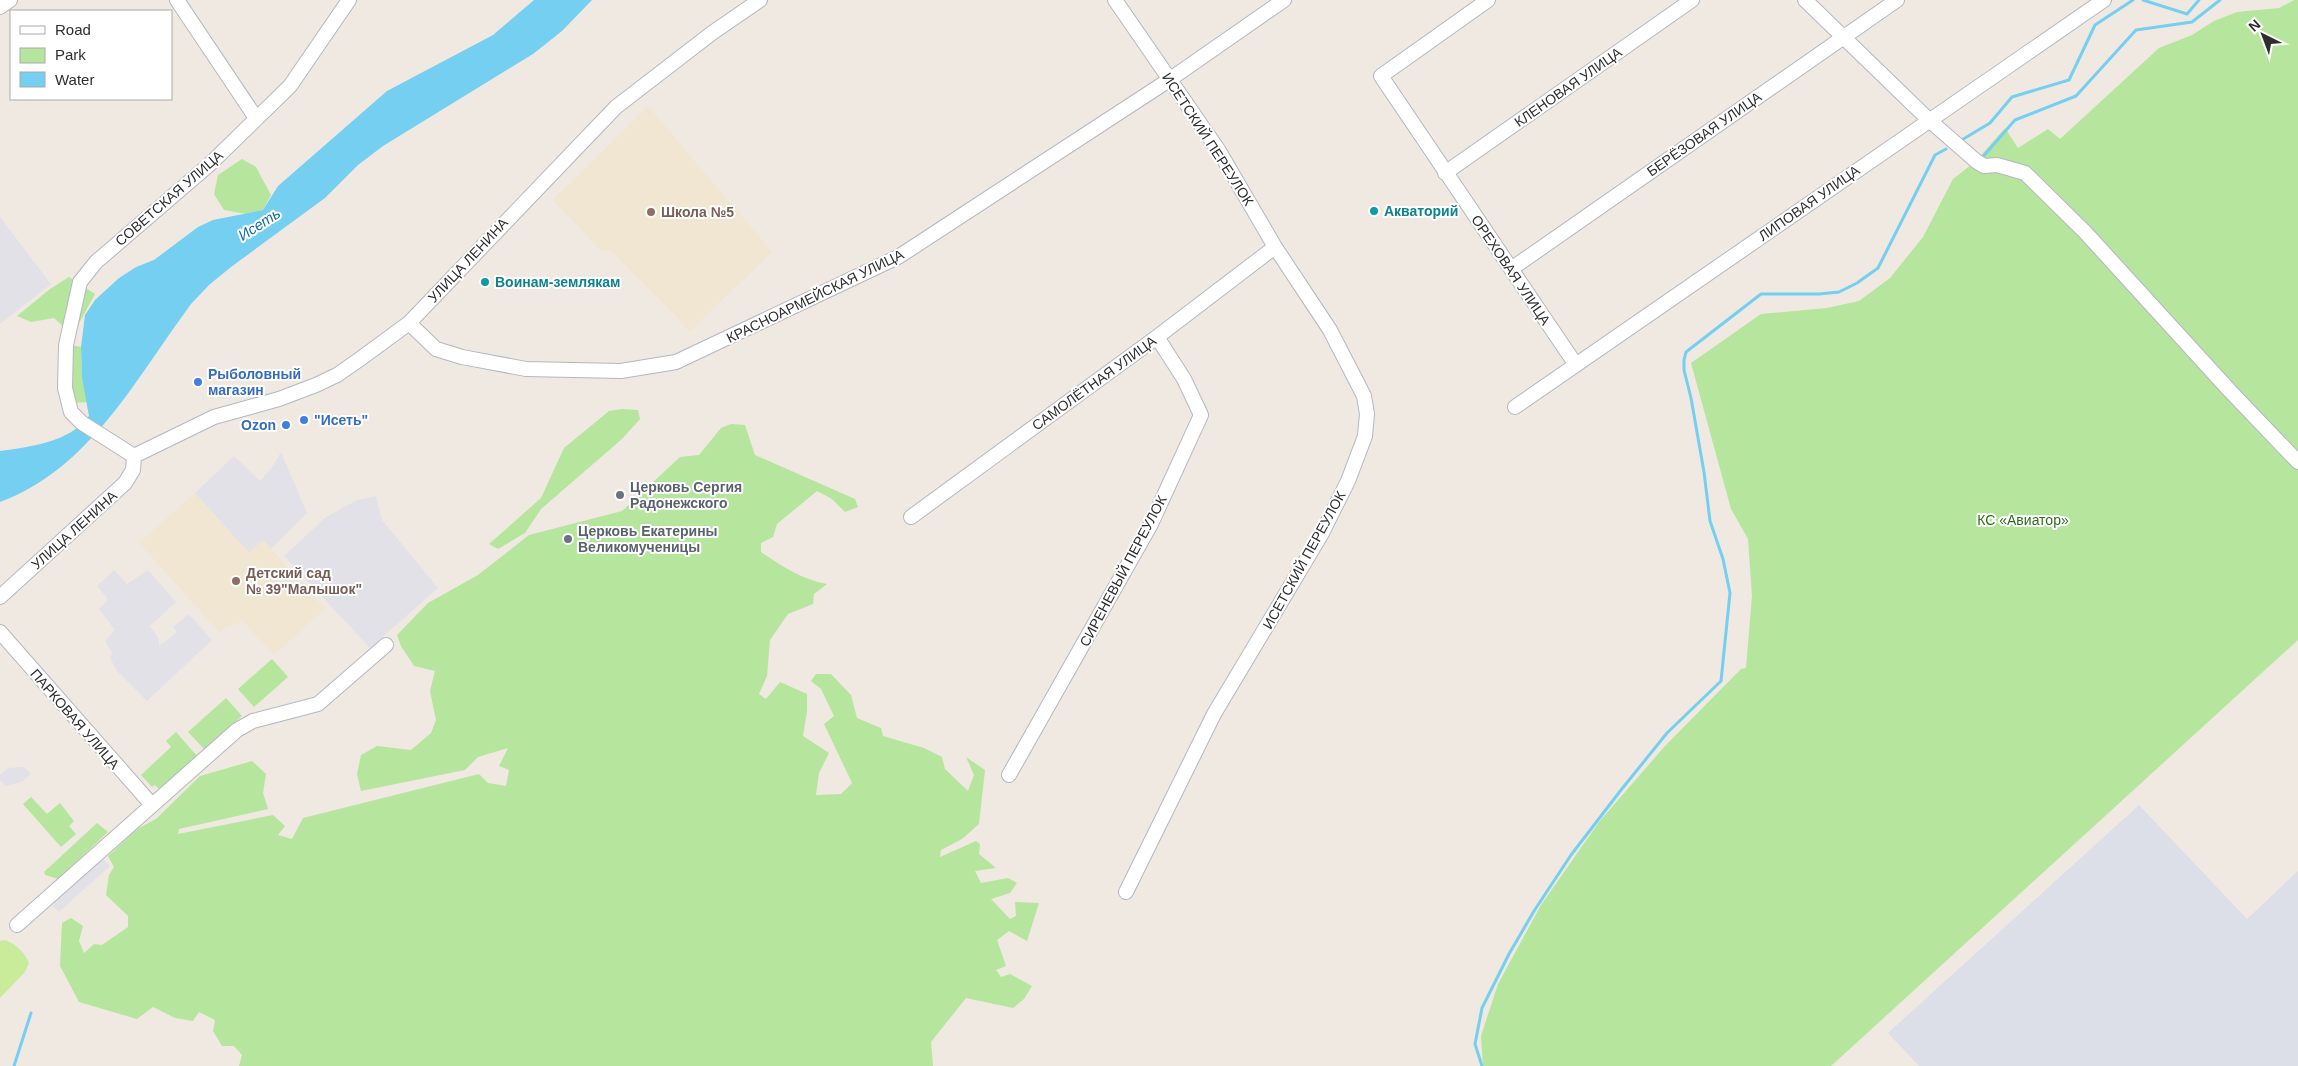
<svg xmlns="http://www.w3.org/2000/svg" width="2298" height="1066" viewBox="0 0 2298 1066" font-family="Helvetica,sans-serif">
<rect width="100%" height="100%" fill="#efe9e1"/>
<!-- industrial -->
<path fill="#e3e1e8" d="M 0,217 L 51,284 L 0,324 Z
M 281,452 L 307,513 L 271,549 L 263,540 L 249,553 L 195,493 L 234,456 L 260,481 L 273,466 Z
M 376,496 L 382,520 L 438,588 L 370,648 L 284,556 L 326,517 L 357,500 Z
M 114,570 L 127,584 L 148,570 L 176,602 L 150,626 L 159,639 L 159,646 L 177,632 L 173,627 L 189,614 L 212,640 L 147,701 L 117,671 L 110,658 L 112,653 L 105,641 L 115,630 L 99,609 L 108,599 L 97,586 Z
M 24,767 L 31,774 L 22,782 L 5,786 L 0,780 L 0,775 L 8,768 Z
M 102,858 L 110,866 L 59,912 L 51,904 Z"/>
<!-- education -->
<path fill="#f0e6d1" d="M 648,106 L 772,252 L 690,331 L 610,250 L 602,252 L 553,200 Z
M 195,493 L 249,553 L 263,540 L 325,609 L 274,655 L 242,620 L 235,626 L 233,623 L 228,627 L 226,626 L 219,632 L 139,543 Z"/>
<!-- airport -->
<path fill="#dcdee8" d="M 2139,805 L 2247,919 L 2298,871 L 2298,1066 L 1919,1066 L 1888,1033 Z"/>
<!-- green -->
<path fill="#b6e59e" d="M 2294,0 L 2298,0 L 2298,640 L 1831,1066 L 1483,1066 L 1481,1036 L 1498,984 L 1541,905 L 1599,822 L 1665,746 L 1741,669 L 1746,668 L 1752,596 L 1748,539 L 1731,509 L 1691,363 L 1761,314 L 1827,308 L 1859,301 L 1890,278 L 1923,237 L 1953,179 L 1976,161 L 2005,128 L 2018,148 L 2048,129 L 2060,139 L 2159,48 L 2192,35 L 2214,21 L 2237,12 L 2279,8 Z
M 242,159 L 256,167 L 271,195 L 263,210 L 246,214 L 224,210 L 214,194 L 218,175 Z
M 69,277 L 95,294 L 77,327 L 68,331 L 54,318 L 31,322 L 17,316 L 50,289 Z
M 71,345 L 81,347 L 82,378 L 88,402 L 72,403 Z
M 622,409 L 638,410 L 640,419 L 622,439 L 541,509 L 525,533 L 498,549 L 489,544 L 541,498 L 564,448 L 609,411 Z
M 731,424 L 745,425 L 755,455 L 855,499 L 858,507 L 845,512 L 832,499 L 817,491 L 777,524 L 773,537 L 761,543 L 761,552 C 782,566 801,579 827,584 L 814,594 L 813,604 L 788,614 L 770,640 L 767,676 L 759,694 L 766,699 L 780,682 L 807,694 L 807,712 L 803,736 L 829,753 L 819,773 L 816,795 L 841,794 L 852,783 L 824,724 L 834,716 L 821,689 L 811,681 L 816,674 L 831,674 L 851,695 L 857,718 L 881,728 L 883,736 L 924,748 L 942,757 L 945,769 L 968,791 L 974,775 L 966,757 L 985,770 L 979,824 L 962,839 L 941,850 L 940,857 L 976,841 L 980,844 L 979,854 L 996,868 L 975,871 L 981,883 L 1008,878 L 1017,883 L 1010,893 L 991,899 L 1010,919 L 1016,916 L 1015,902 L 1039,903 L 1027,941 L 1009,931 L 997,940 L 1006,966 L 996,970 L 1001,977 L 1010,974 L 1032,986 L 1024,999 L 1013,1008 L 966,998 L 931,1042 L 933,1066 L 239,1066 L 242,1055 L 234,1046 L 222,1046 L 213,1031 L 215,1020 L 199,1012 L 193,1021 L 175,1018 L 153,1007 L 137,1019 L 79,1002 L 60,966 L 62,923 L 71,918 L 83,926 L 79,941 L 84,953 L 94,944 L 102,945 L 128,927 L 128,916 L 106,895 L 109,875 L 114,867 L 108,856 L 137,829 L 156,819 L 200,776 L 252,761 L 266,774 L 263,793 L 268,809 L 179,829 L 178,834 L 273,815 L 285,826 L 278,835 L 292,839 L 303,818 L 479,774 L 488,783 L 506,786 L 509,770 L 499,766 L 508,748 L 478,757 L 465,770 L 361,791 L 357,774 L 361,755 L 377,746 L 411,750 L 431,733 L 436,720 L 430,691 L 435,671 L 414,666 L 401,646 L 397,635 L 428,603 L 478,575 L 529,535 L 622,511 L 680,457 L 699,455 L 721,428 Z
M 272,659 L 288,677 L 254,707 L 238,689 Z
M 226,698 L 242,716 L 204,749 L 188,732 Z
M 176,732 L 198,757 L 160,790 L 155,785 L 152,787 L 141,775 L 171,747 L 166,741 Z
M 31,797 L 47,814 L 60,803 L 74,821 L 69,826 L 76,834 L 61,847 L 23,804 Z
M 97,823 L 108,832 L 58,879 L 45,875 L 44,872 Z"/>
<!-- pitch -->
<path fill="#c9ec9a" d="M 5,940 C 15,943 25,953 29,963 L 25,972 L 0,998 L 0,941 Z"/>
<!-- water -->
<path fill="#75cff0" d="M 534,0 L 592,0 L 562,31 L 533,54 L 383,146 L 358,165 L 325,198 L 231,267 L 209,285 L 191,304 C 137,377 90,469 0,502 L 0,451 C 30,447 70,442 89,416 L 82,378 L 81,347 L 85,315 L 95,300 L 119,278 L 136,267 L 154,260 L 198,227 L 213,220 L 263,210 L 278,186 L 387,91 L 493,35 Z"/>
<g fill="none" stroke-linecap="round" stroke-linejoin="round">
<!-- stream -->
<path stroke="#75cff0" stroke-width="3" d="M 2143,0 L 2187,14 L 2199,0
M 1960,141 L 1990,123 L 2012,97 L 2069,80 L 2095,25 L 2133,0
M 1980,160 L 2015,120 L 2076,96 L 2136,30 L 2192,22 L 2220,0
M 14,1066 L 31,1013
M 1482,1066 L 1475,1044 L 1482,1008 L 1509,954 L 1534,911 L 1571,855 L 1621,790 L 1667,733 L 1721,681 L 1730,593 L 1723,559 L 1710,521 L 1704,472 L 1691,398 L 1684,370 L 1684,360 L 1686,352 L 1761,294 L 1819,294 L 1839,292 L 1857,283 L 1878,268 L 1935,155 L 1946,149"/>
<defs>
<path id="minor" d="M 177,0 L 256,118
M 349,0 L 290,86 L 210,164 L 96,262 L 80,282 L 66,345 L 65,388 L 71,412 L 82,423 L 134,456 L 214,417 L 279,399 L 316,385 L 337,375 L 360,359 L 409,323 L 616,107 L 712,33 L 760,0
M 1115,0 L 1219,151 L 1275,247 L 1330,330 L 1364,396 L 1367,414 L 1365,436 L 1348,481 L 1321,535 L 1214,714 L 1126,892
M 1488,0 L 1381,76 L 1576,365
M 1805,0 L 1929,120 L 1976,161 L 1984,166 L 1997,165 L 2025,173 L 2085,232 L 2230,391 L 2298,462
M 0,7 L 10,0
M 1445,173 L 1692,0
M 1511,269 L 1897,0
M 409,323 L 436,349 L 462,357 L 526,369 L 621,371 L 676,362 L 898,257 L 1169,80 L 1284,0
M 1515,407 L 2104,0
M 911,517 L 1157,337 L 1275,247
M 0,597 L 125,483 L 133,470 L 134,456
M 0,632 L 152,805
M 1009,775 L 1151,524 L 1201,415 L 1184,379 L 1157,337
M 17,925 L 237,730 L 253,721 L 318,704 L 386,645"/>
</defs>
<!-- minor casing -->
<use href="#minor" stroke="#b4b7c1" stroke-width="16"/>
<!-- minor -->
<use href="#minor" stroke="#fff" stroke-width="14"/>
</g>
<!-- markers -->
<g fill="#0f9aa8" stroke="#fff" stroke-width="2">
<circle cx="1374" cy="211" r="5"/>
<circle cx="485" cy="282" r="5"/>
</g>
<g fill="#8d6e63" stroke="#fff" stroke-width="2">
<circle cx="651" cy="212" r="5"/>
<circle cx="236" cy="581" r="5"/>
</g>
<g fill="#3f7fe0" stroke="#fff" stroke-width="2">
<circle cx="198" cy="382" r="5"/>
<circle cx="304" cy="420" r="5"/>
<circle cx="286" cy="425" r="5"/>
</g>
<g fill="#6b7280" stroke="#fff" stroke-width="2">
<circle cx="620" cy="495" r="5"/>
<circle cx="568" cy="539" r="5"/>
</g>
<g text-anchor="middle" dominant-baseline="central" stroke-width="4" stroke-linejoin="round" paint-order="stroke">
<!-- street labels -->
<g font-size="14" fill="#2e2e2e" stroke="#fff">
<text transform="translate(1568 87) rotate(-35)">КЛЕНОВАЯ УЛИЦА</text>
<text transform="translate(1704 134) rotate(-35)">БЕРЁЗОВАЯ УЛИЦА</text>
<text transform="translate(1208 139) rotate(57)">ИСЕТСКИЙ ПЕРЕУЛОК</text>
<text transform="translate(169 198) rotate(-41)">СОВЕТСКАЯ УЛИЦА</text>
<text transform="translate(1809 203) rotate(-35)">ЛИПОВАЯ УЛИЦА</text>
<text transform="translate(468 260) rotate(-47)">УЛИЦА ЛЕНИНА</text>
<text transform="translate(1511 270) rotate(56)">ОРЕХОВАЯ УЛИЦА</text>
<text transform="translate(815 296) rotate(-26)">КРАСНОАРМЕЙСКАЯ УЛИЦА</text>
<text transform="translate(1094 383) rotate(-36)">САМОЛЁТНАЯ УЛИЦА</text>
<text transform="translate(74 530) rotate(-42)">УЛИЦА ЛЕНИНА</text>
<text transform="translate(1304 560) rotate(-61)">ИСЕТСКИЙ ПЕРЕУЛОК</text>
<text transform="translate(1123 571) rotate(-62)">СИРЕНЕВЫЙ ПЕРЕУЛОК</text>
<text transform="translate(75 719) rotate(49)">ПАРКОВАЯ УЛИЦА</text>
</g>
<!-- culture labels -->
<g font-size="14" font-weight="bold" fill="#0d838f" stroke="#fff" text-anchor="start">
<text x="1384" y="211">Акваторий</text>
<text x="495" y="282">Воинам-землякам</text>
</g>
<!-- education labels -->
<g font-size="14" font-weight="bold" fill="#785e54" stroke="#fff" text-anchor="start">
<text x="661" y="212">Школа №5</text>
<text x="246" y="573">Детский сад<tspan x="246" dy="16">№ 39"Малышок"</tspan></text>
</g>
<!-- shop labels -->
<g font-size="14" font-weight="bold" fill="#366cbe" stroke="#fff" text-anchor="start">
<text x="208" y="374">Рыболовный<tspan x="208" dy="16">магазин</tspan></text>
<text x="314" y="420">"Исеть"</text>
<text x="276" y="425" text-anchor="end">Ozon</text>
</g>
<!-- worship labels -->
<g font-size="14" font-weight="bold" fill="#5b616d" stroke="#fff" text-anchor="start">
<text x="630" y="487">Церковь Сергия<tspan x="630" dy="16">Радонежского</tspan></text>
<text x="578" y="531">Церковь Екатерины<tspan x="578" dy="16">Великомученицы</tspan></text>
</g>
<!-- park labels -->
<g font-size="14" fill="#2c6e1b" stroke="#fff">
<text x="2023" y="520">КС «Авиатор»</text>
</g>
<!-- water labels -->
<g font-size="15" font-style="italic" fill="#0d6fa3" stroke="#fff">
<text transform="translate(259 224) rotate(-33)">Исеть</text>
</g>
</g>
<!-- legend -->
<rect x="10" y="10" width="162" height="90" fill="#ffffff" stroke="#ababab"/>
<rect x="20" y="26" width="25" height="8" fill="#ffffff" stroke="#ababab"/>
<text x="55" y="35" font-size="15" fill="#2e2e2e">Road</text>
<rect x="20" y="48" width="25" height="15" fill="#b6e59e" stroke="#ababab"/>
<text x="55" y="60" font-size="15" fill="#2e2e2e">Park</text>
<rect x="20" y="72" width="25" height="15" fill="#75cff0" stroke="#ababab"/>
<text x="55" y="85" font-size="15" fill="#2e2e2e">Water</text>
<!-- north arrow -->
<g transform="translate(2263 35) rotate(318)" stroke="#ffffff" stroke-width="4" paint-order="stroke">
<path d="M0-4L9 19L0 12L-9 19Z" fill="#2e2e2e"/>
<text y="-8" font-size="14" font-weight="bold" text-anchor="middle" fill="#2e2e2e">N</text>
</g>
</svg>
